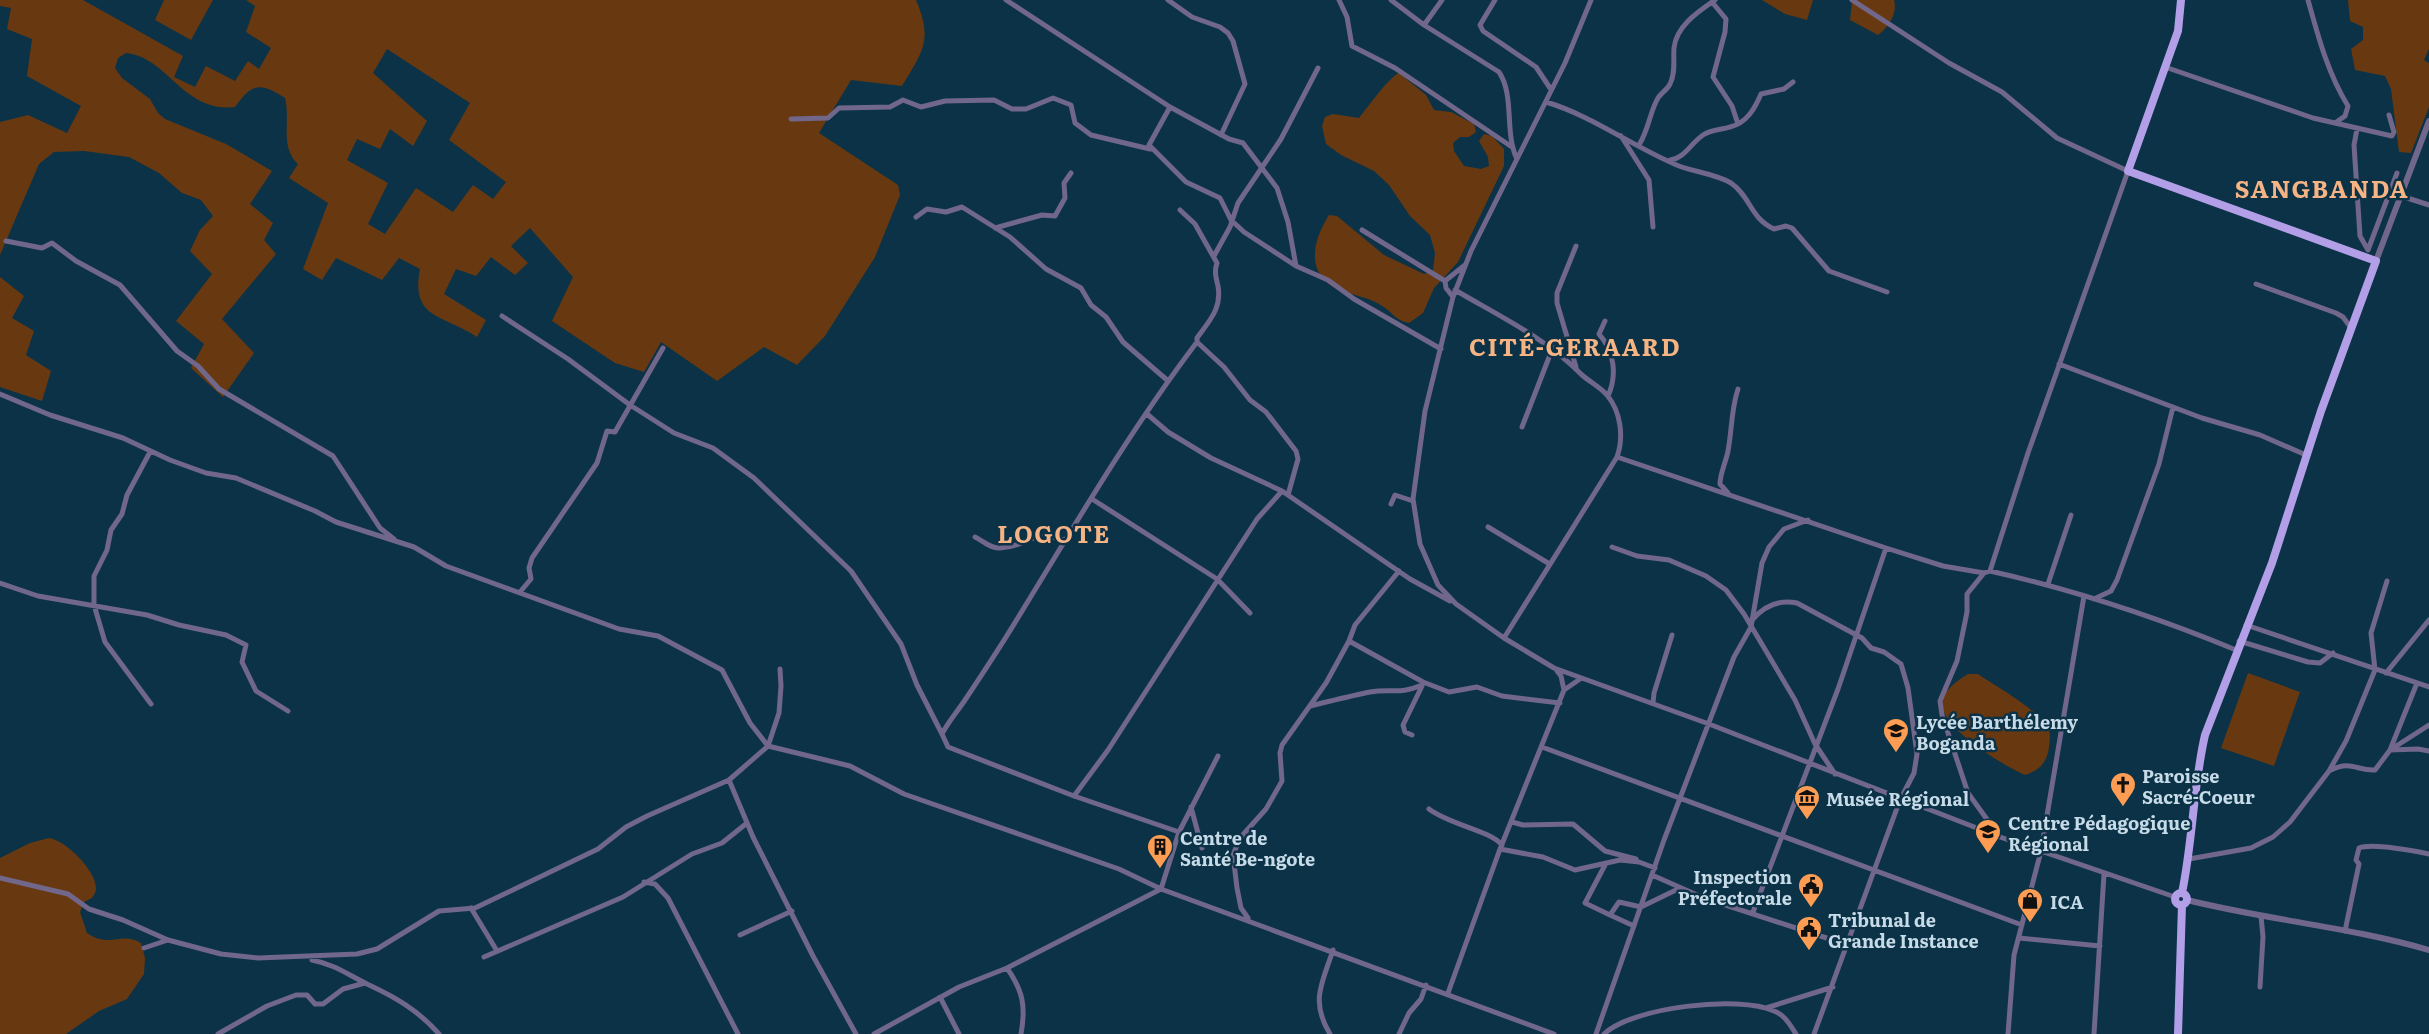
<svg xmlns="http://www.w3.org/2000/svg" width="2429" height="1034" viewBox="0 0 2429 1034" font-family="Literata,serif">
<rect width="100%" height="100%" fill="#0b3246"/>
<!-- green -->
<path fill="#683911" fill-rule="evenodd" d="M 0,0 L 83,0 L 183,56 L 174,77 L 195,87 L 206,66 L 235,81 L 248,61 L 259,69 L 271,48 L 246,32 L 255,6 L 246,0 L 916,0 C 933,40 923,51 902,86 L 851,80 L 819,133 L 898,185 L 900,195 L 875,257 L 825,336 L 797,365 L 764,347 L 717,381 L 661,342 L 644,372 L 615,363 L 552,321 L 573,277 L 530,228 L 511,246 L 528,263 L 515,275 L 491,257 L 476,276 L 456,269 L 444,294 L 486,320 L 477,337 C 444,314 410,320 420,269 L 399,258 L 382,280 L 336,258 L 322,280 L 303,269 L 328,203 L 289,178 L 298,164 C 279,146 291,121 285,98 C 260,82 252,83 235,107 C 183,113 168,57 126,53 L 118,58 L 115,68 L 122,78 L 150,99 L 158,113 L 165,119 L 226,144 L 272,171 L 250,204 L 273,223 L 264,240 L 276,254 L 222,319 L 254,353 L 223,397 L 191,368 L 204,344 L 176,321 L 212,274 L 190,251 L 200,230 L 213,216 L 201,200 L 182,193 L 159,173 L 129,157 L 84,151 L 54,152 L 39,164 L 0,255 L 0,122 L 28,115 L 67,133 L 81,106 L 27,76 L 32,39 L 7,29 L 11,8 L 0,6 ZM 387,49 L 470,103 L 449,140 L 506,182 L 493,199 L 473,185 L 453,212 L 416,188 L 385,234 L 368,224 L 388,183 L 347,160 L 357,139 L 380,149 L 390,129 L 413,146 L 427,121 L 373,73 Z
M 164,0 L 213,0 L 191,40 L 155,20 Z
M 1762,0 L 1813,0 L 1807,20 L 1785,14 Z
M 1849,0 L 1894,0 C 1898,14 1888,27 1878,35 L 1850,20 L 1852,2 Z
M 2348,0 L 2429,0 L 2429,49 L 2424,60 L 2429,63 L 2429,107 L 2411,153 L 2399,152 L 2391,89 L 2385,76 L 2355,70 L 2351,49 L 2363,40 L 2363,27 L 2350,21 Z
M 1399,73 L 1426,95 L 1434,110 L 1451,112 L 1474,124 L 1476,132 L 1469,137 L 1460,137 L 1453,143 L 1454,151 L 1464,166 L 1481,169 L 1489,166 L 1488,157 L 1479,141 L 1484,134 L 1492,136 L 1504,149 L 1504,166 L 1458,262 L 1434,288 L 1423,313 L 1409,323 C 1395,321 1391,310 1379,304 C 1367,297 1352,295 1339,290 C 1305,274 1312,242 1329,215 L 1337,216 L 1384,255 L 1424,274 L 1433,271 L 1435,253 L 1430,235 L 1410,216 L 1389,185 L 1374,171 L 1341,155 L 1326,144 L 1322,126 L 1325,117 L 1333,114 L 1359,118 C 1368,107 1389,77 1399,73 Z
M 0,277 L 24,296 L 12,318 L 34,331 L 26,355 L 51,371 L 42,401 L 0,387 Z
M 2248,673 L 2300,692 L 2274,766 L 2221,748 Z
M 1968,674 L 1978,674 C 1995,686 2041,711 2049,730 C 2051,737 2049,747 2048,753 C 2044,766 2037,771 2025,775 C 2004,766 1943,729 1942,705 C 1942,691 1958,680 1968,674 Z
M 49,838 C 65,840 97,871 96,889 C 96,892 94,895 92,898 L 84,902 L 80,912 L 87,933 C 111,949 121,931 141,943 L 145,958 L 144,974 L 127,999 L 99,1011 L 66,1034 L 0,1034 L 0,858 L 30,843 Z"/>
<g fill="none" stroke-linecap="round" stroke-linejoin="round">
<!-- minor -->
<path stroke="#70678b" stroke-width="5" d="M 1006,0 L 1170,107 L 1229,139 L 1243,143 L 1277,188 L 1288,222 L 1296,266
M 1168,0 L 1192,17 L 1220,27 L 1228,33 L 1233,41 L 1245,84 L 1221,135
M 1339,0 L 1347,17 L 1352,46 L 1395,68 L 1512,147
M 1391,0 L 1424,25 L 1499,72 C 1515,96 1504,132 1517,159
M 1495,0 L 1480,25 L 1483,31 L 1536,67 L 1550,88
M 1591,0 L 1565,63 L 1471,251 L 1453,297 L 1425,411 L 1413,499 L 1420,544 L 1438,585 L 1456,604 L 1504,638 L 1554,668 L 1709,724 L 2000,837 L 2175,897
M 1852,0 L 1949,63 L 2002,92 L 2057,138 L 2128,171 L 2028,453 L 1990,571
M 2308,0 C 2318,36 2328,74 2348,106 L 2345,116 L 2335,123
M 1712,2 L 1726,19 L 1725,32 L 1713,77 L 1732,106 L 1738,124
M 1424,25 L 1442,0
M 2165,67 L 2313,118 L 2392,136 L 2394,132 L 2389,115
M 1546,102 C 1593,116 1633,147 1679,166 C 1695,172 1716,174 1731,183 C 1751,197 1750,218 1774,229 L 1786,226 L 1792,228 L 1829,271 L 1887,292
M 1170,107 L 1149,145 L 1186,182 L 1220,198 L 1231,220 L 1244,232 L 1296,266 L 1328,280 L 1354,299 L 1441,349
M 791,119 L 828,118 L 839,108 L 890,107 L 903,100 L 921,107 L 945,101 L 994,100 L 1012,109 L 1026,109 L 1053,98 L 1071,105 L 1075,123 L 1091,135 L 1150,149
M 2357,129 L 2354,145 L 2360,236 L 2368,250
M 1621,136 L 1649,180 L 1653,227
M 1639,145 C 1649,129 1650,111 1658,98 C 1661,93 1668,89 1670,84 C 1676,72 1673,60 1674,48 C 1676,26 1699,11 1715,0
M 1670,160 C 1684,159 1691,143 1703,135 C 1712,129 1721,130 1730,127 C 1747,123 1755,108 1761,94 L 1784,89 L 1793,82
M 2401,196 L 2429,205
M 916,217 L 927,209 L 946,212 L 962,207 L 1010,237 L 1046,269 L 1081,288 L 1091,305 L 1106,317 L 1123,342 L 1167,380
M 995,228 L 1042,215 L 1055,216 L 1065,198 L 1064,183 L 1071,173
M 1362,230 L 1445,281 L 1446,288 L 1453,297
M 6,241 L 42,248 L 52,243 L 76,261 L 120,285 L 177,351 L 198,366 L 219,389 L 333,456 L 380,528 L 394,539
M 2368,250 L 2397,173
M 1214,256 L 1230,227 L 1238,203 L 1281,139 L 1318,68
M 1445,281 L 1465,265
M 2256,284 L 2336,313 L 2343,317 L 2351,328
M 1455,290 C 1499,316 1546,338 1582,375 C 1590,382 1600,387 1607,395 C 1621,412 1624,437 1617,457 L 1504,638
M 502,316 L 568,359 L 630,405 L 674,433 L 713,448 L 754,478 L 851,571 L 901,644 L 917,685 L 942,734
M 1605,321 L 1599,334 C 1615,352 1617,376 1608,396
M 1197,342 L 1224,367 L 1250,400 L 1266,412 L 1296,451 L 1298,459 L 1288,495
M 2059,364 L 2202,418 L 2260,435 L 2306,455
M 1576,367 L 1557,303 L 1557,293 L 1576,246
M 0,394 L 50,415 L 123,438 L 170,460 L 206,473 L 236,478 L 315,511 L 336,522 L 414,547 L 446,566 L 619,629 L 658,636 L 722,670 L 750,723 L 768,746 L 850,766 L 904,794 L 1119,869 L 1161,889 L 1554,1034
M 1147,414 L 1168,432 L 1211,458 L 1282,491 L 1410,579 L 1450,601
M 1522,427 L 1553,347
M 150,452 L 127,495 L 122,514 L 111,530 L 107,550 L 94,576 L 94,605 L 105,642 L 151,704
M 1617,457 L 1886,548 L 1943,566 L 1984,573 L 1990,571 C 2074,590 2156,617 2236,650
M 1728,493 L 1720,484 C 1720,473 1726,462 1728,451 C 1732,430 1731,410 1738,389
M 1092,499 L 1217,579 L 1250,613
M 1391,504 L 1395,495 L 1413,501
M 1488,527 L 1548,563
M 975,537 C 983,541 991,549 1000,548 C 1030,547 1026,529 1064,540
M 1612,547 L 1637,556 L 1669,560 L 1706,576 L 1726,590 L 1744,614 L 1795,700 L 1815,744 L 1835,774
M 1399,571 L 1355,625 L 1349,641 L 1423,682 L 1449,692 L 1477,687 L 1502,696 L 1560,703
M 1984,573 L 1967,594 L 1967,612 L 1957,661 L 1940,701 L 1942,715 L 1968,793 L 1999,836
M 0,583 L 38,596 L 147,615 L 179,625 L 226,635 L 246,645 L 242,662 L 256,691 L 288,711
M 2048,584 L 2071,515
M 520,592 L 531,579 L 529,568 L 532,558 L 597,463 L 607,431 L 615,432 L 663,348
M 2094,599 L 2111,591 L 2117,580 L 2159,464 L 2173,407
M 1752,620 C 1764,606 1778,599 1797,603 L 1862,638 L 1871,648 L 1884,652 L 1901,664 L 1908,688 L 1917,754 L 1914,773 L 1900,800 L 1814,1034
M 2246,625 L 2429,687
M 2239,641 L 2308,662 L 2320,663 L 2333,653
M 2386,673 L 2429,620
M 2417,683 L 2390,750 L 2429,725
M 1564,690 L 1580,679
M 1653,703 L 1654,693 L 1672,635
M 1310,706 C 1331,701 1350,696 1370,692 C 1392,688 1399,695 1422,685 L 1423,682
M 1412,735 L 1405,732 L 1403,725 L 1422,686
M 1542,747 L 2022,925
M 2331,770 C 2351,760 2357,771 2375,770 L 2390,750 L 2418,749 L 2429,751
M 729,780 L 753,837 L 813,956 L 856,1034
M 1074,796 L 1108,750 L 1257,519 L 1282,491
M 1191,807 L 1202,848
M 1429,809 C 1450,825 1489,830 1502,845
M 1512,822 L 1523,825 L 1573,824 L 1605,851 L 1636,859
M 1179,832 L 1074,796 L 948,747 L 942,734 C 948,722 957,712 965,700 C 983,673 1002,644 1019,616 C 1076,523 1131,429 1197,342 L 1197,338 C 1209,321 1222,309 1218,286 C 1216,278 1214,271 1217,263 L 1195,224 L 1180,210
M 1500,849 L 1543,857 L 1575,870 L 1620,860 L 1639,862 L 1655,868
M 2189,859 L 2251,848 L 2273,837 L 2290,822 L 2329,771 L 2346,741 L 2375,670 L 2371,633 L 2387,581
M 1605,865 L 1585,903 L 1610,915
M 1652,875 L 1704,898 L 1848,945
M 0,878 L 68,894 L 89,909 L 123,920 L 168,940
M 644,882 L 655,884 L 668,898 L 738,1034
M 471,908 L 497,951
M 1753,912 L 1838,689 L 1886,548
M 1248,918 L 1241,908 L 1237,888 L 1233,855 L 1240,838 L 1266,809 L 1282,781 L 1280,753 L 1282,745 L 1326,683 L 1349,641
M 1634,926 L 1610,915 L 1619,902 L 1641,907 L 1680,888
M 2345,931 L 2359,864 L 2356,860 L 2359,848 C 2372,843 2414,851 2429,854
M 740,935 L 792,911
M 2019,938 L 2100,946
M 144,948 L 168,940 L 221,954 L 258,958 L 357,954 L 377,949 L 439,911 L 475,908 L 598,849 L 626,827 L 647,816 L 729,780 L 768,746 L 779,713 L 781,686 L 780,669
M 484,957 L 623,897 L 692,854 L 722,843 L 747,823
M 312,960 C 336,965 345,973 367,984 C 395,997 418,1010 439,1034
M 1007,968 C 1023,991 1026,1006 1021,1034
M 2260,987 L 2263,937 L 2261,916
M 1448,993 L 1500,849 L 1564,690 L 1561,676 L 1557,671
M 940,997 L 959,1034
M 1766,1008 L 1833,987
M 218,1034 L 267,1006 L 296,995 L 307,995 L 315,1004 L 323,1004 L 343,989 L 365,983
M 874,1034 L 959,987 L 1007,968 L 1161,889 L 1179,832 L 1218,756
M 1330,1034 C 1310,1001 1322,984 1333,950
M 1399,1034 L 1409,1013 L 1421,999 L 1426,985
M 1596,1034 L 1664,840 L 1734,657 L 1751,627 L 1762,563 L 1769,547 L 1784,529 L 1808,520
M 1604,1034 C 1632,1007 1739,995 1774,1011 C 1785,1015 1790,1025 1796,1034
M 2008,1034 L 2014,955 L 2041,851 L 2084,596
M 2094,1034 L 2104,874"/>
<!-- tertiary -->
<path stroke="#70678b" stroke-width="6" d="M 2376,261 L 2429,121
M 2187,900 C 2267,920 2350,927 2429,950"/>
<!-- primary -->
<path stroke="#b39fe8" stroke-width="8" d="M 2181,0 L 2178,31 L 2128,171 L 2376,261 L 2321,411 L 2272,563 L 2205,735 C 2193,787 2193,840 2182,893
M2175 899a6 6 0 1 1 12 0a6 6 0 1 1-12 0Z
M 2178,1034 L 2182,905"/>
</g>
<!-- icons -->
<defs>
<symbol id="university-pin" viewBox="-11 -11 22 30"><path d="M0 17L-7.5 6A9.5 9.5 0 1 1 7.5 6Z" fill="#fc9d53" stroke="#0b3246"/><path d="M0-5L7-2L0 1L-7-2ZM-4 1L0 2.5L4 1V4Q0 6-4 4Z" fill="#111"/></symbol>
<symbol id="church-pin" viewBox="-11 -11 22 30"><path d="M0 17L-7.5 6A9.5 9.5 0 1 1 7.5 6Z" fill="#fc9d53" stroke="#0b3246"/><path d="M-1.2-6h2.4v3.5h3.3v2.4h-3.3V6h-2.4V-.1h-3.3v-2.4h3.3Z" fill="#111"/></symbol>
<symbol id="museum-pin" viewBox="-11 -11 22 30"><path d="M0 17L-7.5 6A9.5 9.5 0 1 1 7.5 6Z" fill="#fc9d53" stroke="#0b3246"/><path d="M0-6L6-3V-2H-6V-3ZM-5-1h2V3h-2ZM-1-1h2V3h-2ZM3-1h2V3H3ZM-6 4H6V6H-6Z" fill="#111"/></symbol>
<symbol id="building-pin" viewBox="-11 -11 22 30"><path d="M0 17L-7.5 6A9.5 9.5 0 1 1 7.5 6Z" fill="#fc9d53" stroke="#0b3246"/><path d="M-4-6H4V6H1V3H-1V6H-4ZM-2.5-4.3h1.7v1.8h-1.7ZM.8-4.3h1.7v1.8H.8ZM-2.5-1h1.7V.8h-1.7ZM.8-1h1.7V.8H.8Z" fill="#111"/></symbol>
<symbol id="civic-pin" viewBox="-11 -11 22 30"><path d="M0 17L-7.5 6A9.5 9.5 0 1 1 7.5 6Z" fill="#fc9d53" stroke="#0b3246"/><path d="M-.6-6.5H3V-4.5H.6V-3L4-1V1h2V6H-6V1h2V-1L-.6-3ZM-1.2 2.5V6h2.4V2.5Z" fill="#111"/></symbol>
<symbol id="shop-pin" viewBox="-11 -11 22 30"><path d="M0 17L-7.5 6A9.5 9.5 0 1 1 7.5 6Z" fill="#fc9d53" stroke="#0b3246"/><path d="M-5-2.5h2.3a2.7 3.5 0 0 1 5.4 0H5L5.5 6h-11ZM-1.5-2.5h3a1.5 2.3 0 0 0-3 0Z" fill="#111"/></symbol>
</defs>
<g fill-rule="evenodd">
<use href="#university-pin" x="1881" y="716" width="30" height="40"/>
<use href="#church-pin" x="2108" y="770" width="30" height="40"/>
<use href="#museum-pin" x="1792" y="783" width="30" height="40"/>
<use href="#university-pin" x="1973" y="817" width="30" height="40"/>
<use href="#building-pin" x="1145" y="832" width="30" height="40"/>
<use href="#civic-pin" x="1796" y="871" width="30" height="40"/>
<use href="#shop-pin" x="2015" y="886" width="30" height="40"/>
<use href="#civic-pin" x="1794" y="914" width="30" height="40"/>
</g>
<g text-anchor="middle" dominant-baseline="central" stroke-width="5" stroke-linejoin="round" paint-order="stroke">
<!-- poi labels -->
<g font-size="18" font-weight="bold" fill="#c6dae7" stroke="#0b3246" text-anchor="start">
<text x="1916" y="721">Lycée Barthélemy<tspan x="1916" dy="21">Boganda</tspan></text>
<text x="2142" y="775">Paroisse<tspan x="2142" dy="21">Sacré-Coeur</tspan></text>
<text x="1826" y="798">Musée Régional</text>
<text x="2008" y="822">Centre Pédagogique<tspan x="2008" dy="21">Régional</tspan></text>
<text x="1180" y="837">Centre de<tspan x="1180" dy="21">Santé Be-ngote</tspan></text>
<text x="1792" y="876" text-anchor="end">Inspection<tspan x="1792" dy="21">Préfectorale</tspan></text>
<text x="2050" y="901">ICA</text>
<text x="1828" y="919">Tribunal de<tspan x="1828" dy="21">Grande Instance</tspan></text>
</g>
<!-- district labels -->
<g font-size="24" font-weight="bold" letter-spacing="1.5" fill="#f6b384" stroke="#0b3246">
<text x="2322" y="187">SANGBANDA</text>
<text x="1575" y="345">CITÉ-GERAARD</text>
<text x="1054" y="532">LOGOTE</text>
</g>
</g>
</svg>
